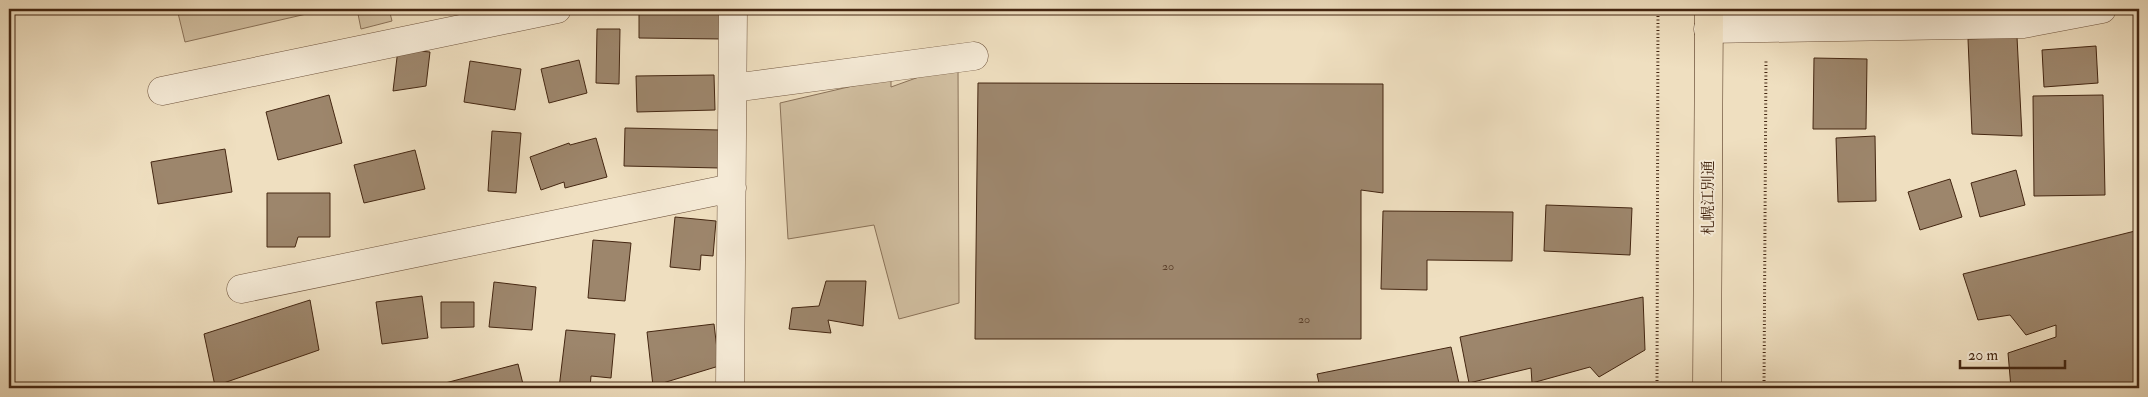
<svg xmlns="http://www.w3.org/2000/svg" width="2148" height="397" viewBox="0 0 2148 397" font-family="'IM FELL Double Pica','Noto Serif JP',serif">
<rect width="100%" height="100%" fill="#efdfc0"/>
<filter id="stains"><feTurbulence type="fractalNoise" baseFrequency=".004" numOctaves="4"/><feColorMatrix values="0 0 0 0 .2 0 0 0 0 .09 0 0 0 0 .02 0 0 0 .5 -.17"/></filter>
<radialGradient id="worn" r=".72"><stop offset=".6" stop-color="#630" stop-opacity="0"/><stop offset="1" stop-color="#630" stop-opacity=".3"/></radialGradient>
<!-- green -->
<path fill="#d2c0a2" stroke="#8b735a" d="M 177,9 L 328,9 L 185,42 Z
M 357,9 L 389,9 L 392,21 L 361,29 Z
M 958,63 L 959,303 L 899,319 L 874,225 L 788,239 L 780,103 L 891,77 L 891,87 Z"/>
<!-- building -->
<path fill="#9d866c" stroke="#442611" d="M 639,9 L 724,9 L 723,39 L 639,38 Z
M 597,29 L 620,29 L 619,84 L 596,83 Z
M 2017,37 L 2022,136 L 1972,134 L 1968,39 Z
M 2096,46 L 2098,83 L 2044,87 L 2042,50 Z
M 398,49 L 430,52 L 426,86 L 393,91 Z
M 1814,58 L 1867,59 L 1866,129 L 1813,129 Z
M 579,60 L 587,93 L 549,103 L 541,69 Z
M 470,61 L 521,69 L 515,110 L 464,102 Z
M 714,75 L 715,110 L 637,112 L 636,76 Z
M 978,83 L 1383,84 L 1383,193 L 1361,190 L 1361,339 L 975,339 Z
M 329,95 L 342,143 L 278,160 L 266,112 Z
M 2103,95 L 2105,195 L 2034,196 L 2033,96 Z
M 625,128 L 720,130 L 720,168 L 624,166 Z
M 492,131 L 521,133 L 516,193 L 488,191 Z
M 1875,136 L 1876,201 L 1838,202 L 1836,138 Z
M 596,138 L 607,177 L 565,188 L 564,182 L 541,190 L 530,157 L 569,143 L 570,145 Z
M 225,149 L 232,192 L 158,204 L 151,162 Z
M 415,150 L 425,189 L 364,203 L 354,165 Z
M 2016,170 L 2025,205 L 1980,217 L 1971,183 Z
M 1950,179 L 1962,217 L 1920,230 L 1908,192 Z
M 267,193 L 330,193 L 330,237 L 298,237 L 295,247 L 267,247 Z
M 1546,205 L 1632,208 L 1630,255 L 1544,251 Z
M 1383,211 L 1513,212 L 1512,261 L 1427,260 L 1427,290 L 1381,289 Z
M 675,217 L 716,221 L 713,256 L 701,255 L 700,270 L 670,267 Z
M 2139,230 L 2139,388 L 2011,388 L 2008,353 L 2056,337 L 2056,325 L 2026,335 L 2010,315 L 1978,320 L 1963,274 Z
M 593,240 L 631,243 L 625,301 L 588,298 Z
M 826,281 L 866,281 L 863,326 L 828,320 L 831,333 L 789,329 L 792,308 L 819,306 Z
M 494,282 L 536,287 L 532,330 L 489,327 Z
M 422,296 L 428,338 L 382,344 L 376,302 Z
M 1643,297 L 1645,350 L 1599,377 L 1590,367 L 1532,383 L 1531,368 L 1469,383 L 1460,337 Z
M 310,300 L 319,350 L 215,386 L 204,334 Z
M 441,302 L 474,302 L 474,327 L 441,328 Z
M 714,324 L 719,366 L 653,386 L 647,332 Z
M 566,330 L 615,334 L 611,378 L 591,376 L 590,388 L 559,388 Z
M 1451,347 L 1460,388 L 1320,388 L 1317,374 Z
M 518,364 L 524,388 L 426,388 Z
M 404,386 L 404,388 L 368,388 L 368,387 Z"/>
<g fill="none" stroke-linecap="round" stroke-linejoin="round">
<defs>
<path id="minor" d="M 1708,29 L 2023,24 L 2102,9
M 733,88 L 974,56
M 162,91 L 557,9
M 241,289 L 732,188
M 730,388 L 733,9"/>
<path id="trunk" d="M 1707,388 L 1709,9"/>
</defs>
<!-- minor casing -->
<use href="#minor" stroke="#6f543d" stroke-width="29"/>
<!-- trunk casing -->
<use href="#trunk" stroke="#442611" stroke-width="29"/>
<!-- path -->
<path stroke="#442611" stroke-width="3" stroke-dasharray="1 2.5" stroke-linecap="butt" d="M 1657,388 L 1658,9
M 1764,388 L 1766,59"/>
<!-- minor -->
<use href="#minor" stroke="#f5ead6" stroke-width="28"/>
<!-- trunk -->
<use href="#trunk" stroke="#efdfc0" stroke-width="28"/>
</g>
<g text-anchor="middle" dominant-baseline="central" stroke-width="4" stroke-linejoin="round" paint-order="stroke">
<!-- number labels -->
<g font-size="12" fill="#5a3e28">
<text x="1168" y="266">20</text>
<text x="1304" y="319">20</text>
</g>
<!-- street labels -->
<g font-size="15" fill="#442611" stroke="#f5ead6">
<text transform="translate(1708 198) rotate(-90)">札幌江別通</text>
</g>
</g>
<!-- margin -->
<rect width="2148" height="397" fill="none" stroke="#efdfc0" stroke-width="30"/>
<rect x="10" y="10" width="2128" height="377" fill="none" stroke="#442611" stroke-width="2.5"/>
<rect x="15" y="15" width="2118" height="367" fill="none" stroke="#442611"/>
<!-- scale -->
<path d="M1960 360v8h105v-8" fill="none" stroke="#442611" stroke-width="2.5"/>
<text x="1968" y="360" font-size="15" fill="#442611" stroke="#f5ead6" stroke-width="4" paint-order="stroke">20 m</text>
<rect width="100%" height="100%" filter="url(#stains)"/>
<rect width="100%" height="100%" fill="url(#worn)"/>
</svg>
